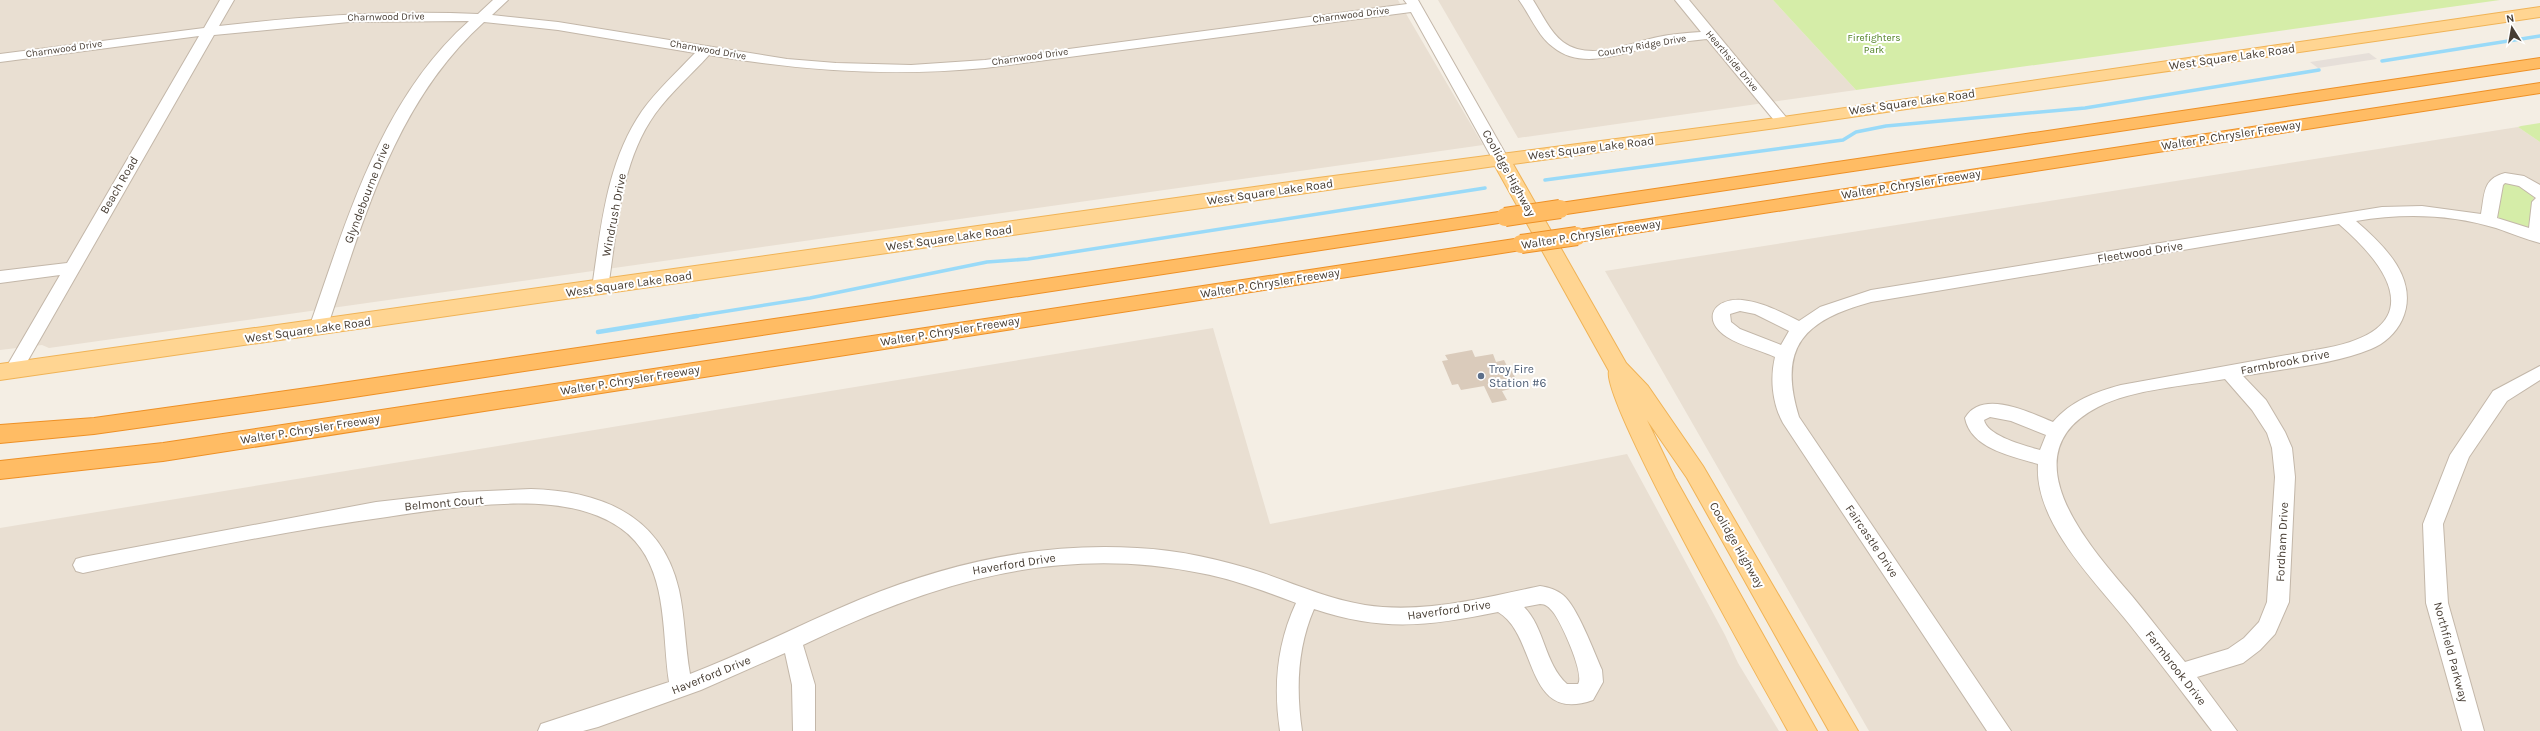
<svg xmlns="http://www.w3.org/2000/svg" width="2540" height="731" viewBox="0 0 2540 731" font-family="Karla,sans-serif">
<rect width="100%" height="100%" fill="#f4eee4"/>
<!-- residential -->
<path fill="#e9dfd2" d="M 0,0 L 1398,0 L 1483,145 L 49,348 L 42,345 L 0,350 Z
M 1438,0 L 1773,0 L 1856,90 L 1518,138 Z
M 2518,127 L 2540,142 L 2540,731 L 1869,731 L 1605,271 Z
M 1213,328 L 1270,524 L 1627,454 L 1725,635 L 1738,663 L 1779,731 L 0,731 L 0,528 Z"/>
<!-- industrial -->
<path fill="#e6dfd9" d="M 2369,53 L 2377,59 L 2318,68 L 2310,62 Z"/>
<!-- green -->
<path fill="#d5eda8" d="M 1773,0 L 2500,0 L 1856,90 Z
M 2540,123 L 2540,142 L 2518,127 L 2521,126 Z
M 2513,182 L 2534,195 L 2530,226 L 2527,227 L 2500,219 L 2496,215 L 2502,185 Z"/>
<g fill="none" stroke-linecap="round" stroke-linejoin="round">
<!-- stream-far1 -->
<path stroke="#99daf8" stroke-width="3.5" d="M 2382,61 L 2540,36
M 1545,180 L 1843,140 L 1856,132 L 1886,126 L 2085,108 L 2319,70
M 690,317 L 810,298 L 987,262 L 1028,259 L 1485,188"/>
<!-- stream -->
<path stroke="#99daf8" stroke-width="4.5" d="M 598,332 L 697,316"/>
</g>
<!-- building -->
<path fill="#dacbbb" d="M 1472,350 L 1475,357 L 1493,354 L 1496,362 L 1504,360 L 1509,370 L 1511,370 L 1517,381 L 1506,383 L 1510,389 L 1502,391 L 1507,400 L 1492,403 L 1484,386 L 1461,390 L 1458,384 L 1452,385 L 1442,361 L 1448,360 L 1445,355 Z"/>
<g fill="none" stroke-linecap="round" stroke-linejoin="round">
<defs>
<path id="minor" d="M 220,0 L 234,0 L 219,26 C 305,16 391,10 478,14 L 493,0 L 508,0 L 492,15 L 558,22 L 787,59 L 836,63 L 911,65 L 985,60 L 1407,4 L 1404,0 L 1418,0 L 1509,160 L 1501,165 L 1493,160 L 1411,12 L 985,68 C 891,77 801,71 709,55 C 691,75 671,92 655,114 C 620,163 617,230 608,288 L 606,292 L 594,292 L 592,288 C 601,228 606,163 642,111 C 657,90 677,72 695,53 L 558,30 L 484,22 C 395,102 364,219 327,328 L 324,332 L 312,332 L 309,328 C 347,220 380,100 469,21 L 349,22 L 214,35 L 19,376 L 13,377 L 7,376 L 4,371 L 60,275 L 0,283 L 0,271 L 67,263 L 199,36 L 0,62 L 0,54 L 204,28 Z
M 1519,0 L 1533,0 C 1542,14 1550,32 1563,42 C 1590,62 1629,43 1658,37 C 1672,34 1687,33 1701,32 L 1675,0 L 1689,0 L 1790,122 L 1788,125 L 1778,125 L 1707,39 C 1691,41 1675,42 1659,45 C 1626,51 1583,72 1553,47 C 1538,36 1530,15 1519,0 Z
M 2505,173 L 2524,176 L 2540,185 L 2540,243 C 2525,239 2511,233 2496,228 C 2450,214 2403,213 2356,221 C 2385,246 2420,280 2402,320 C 2396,333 2384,344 2371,349 C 2332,365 2285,368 2243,376 L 2266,400 L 2285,432 L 2292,448 L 2295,477 L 2289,602 L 2275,634 L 2260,650 L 2243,663 L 2197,677 L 2237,731 L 2212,731 C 2185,696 2158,660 2130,625 C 2096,582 2034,523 2038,464 C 2012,456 1971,449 1965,418 C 1982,388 2031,413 2053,422 C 2071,401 2095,392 2121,385 L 2326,348 C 2425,329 2396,273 2339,224 L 1871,302 C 1805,320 1777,346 1799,417 L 2011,731 L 1987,731 L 1783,423 C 1772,403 1770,378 1775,357 C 1760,350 1741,346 1727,337 C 1701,320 1713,298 1742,300 C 1762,302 1781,312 1799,321 L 1820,307 L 1871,290 L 2382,207 L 2422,206 L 2481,214 C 2485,194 2482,179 2505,173 ZM 2505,183 L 2519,186 L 2536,198 L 2532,202 L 2529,228 L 2497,218 L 2503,185 ZM 1740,311 L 1755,314 L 1789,331 L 1781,345 L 1740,329 L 1731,322 L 1730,314 ZM 2225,379 L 2252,410 L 2267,433 L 2272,448 L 2275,477 L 2267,602 L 2259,622 L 2244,638 L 2228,649 L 2185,662 C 2167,640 2150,618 2132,596 C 2090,547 2006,454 2098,407 C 2133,389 2186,386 2225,379 ZM 1990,417 L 2011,421 L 2046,435 L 2040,450 C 2026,446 1987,436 1984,420 Z
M 2540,366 L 2540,380 L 2507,401 L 2469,457 L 2443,524 L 2448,603 L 2484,731 L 2462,731 L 2426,603 L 2423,524 L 2450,455 L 2493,391 Z
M 531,489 C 601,491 662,515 679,590 C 685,617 685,646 690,674 C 748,652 803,623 861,599 C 948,563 1042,542 1137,548 C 1180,550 1223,560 1263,573 C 1297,585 1329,599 1365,605 C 1423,614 1483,598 1540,586 C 1548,587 1557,590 1563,595 C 1577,606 1594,652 1602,670 L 1603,682 L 1593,700 C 1524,725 1538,635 1498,612 C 1430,626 1382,632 1314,609 C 1297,648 1296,690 1302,731 L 1280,731 C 1273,686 1277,644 1296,603 C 1264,591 1233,579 1200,573 C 1057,544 932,583 803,645 L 815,685 L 815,731 L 793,731 L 792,685 L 785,653 L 701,690 L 598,727 L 583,731 L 538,731 L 541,724 L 669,682 C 662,637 668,578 635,541 C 615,518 581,508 551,505 C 497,500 440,509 387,517 C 285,531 183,552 83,573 L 76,571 L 73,565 L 76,559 L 83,557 L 376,502 L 464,492 ZM 1540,604 C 1546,604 1549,607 1553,612 C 1561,622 1585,674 1578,684 L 1567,684 C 1544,663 1545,628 1524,607 Z"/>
<path id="major" d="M 2540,7 L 2540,17 L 1783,127 L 1513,164 L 1626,363 L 1648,386 L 1703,466 L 1858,731 L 1829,731 L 1687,478 L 1647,420 L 1675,478 L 1817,731 L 1788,731 C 1763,685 1601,401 1609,371 L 1495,166 L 0,380 L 0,364 L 1318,178 L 1783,117 Z"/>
<path id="highway" d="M 2540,58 L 2540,68 L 1560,215 L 1553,213 L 1550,209 L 1553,205 L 1560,203 Z
M 2540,83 L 2540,93 L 1577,242 L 1570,241 L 1567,236 L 1570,231 L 1577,230 Z
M 1505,211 L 1512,213 L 1515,217 L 1512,221 L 321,402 L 94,434 L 0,443 L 0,425 L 94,418 L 321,386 Z
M 1521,238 L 1528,239 L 1531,244 L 1528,249 L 163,461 L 0,479 L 0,461 L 163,443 Z"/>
</defs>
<!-- minor casing -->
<use href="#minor" stroke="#c3b7a9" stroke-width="2"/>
<!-- major casing -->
<use href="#major" stroke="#f0b356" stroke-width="2"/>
<!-- highway casing -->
<use href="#highway" stroke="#ee9025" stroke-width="2"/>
<!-- minor -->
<use href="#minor" fill="#fff" fill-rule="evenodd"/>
<!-- major -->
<use href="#major" fill="#ffd592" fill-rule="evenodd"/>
<!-- highway -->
<use href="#highway" fill="#ffbc64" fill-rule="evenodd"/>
<defs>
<path id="highway-bridge" d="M 1505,217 L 1560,209
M 1521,244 L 1577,236"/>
</defs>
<!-- highway-bridge casing -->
<use href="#highway-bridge" stroke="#ee9025" stroke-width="20" stroke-linecap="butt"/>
<!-- highway-bridge -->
<use href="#highway-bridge" stroke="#ffbc64" stroke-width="18"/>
</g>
<!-- markers -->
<circle fill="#5c6f8a" stroke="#fff" stroke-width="1.5" cx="1481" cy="376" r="4"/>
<g text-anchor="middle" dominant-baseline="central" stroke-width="4" stroke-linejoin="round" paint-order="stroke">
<!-- far-street labels -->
<g font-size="10" fill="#473d33" stroke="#fff">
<text transform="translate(1351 15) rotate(-7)">Charnwood Drive</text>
<text transform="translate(386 17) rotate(-1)">Charnwood Drive</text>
<text transform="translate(1642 46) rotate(-10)">Country Ridge Drive</text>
<text transform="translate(64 49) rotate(-8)">Charnwood Drive</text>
<text transform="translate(708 50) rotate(10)">Charnwood Drive</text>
<text transform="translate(1030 57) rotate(-8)">Charnwood Drive</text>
<text transform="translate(1732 61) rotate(50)">Hearthside Drive</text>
</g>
<!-- far-park labels -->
<g font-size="10" fill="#4d7f21" stroke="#fff">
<text x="1874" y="38">Firefighters<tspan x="1874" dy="12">Park</tspan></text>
</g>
<!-- street labels -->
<g font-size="12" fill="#473d33" stroke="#fff">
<text transform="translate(2232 57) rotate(-8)">West Square Lake Road</text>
<text transform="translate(1912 102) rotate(-8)">West Square Lake Road</text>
<text transform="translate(2231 135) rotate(-9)">Walter P. Chrysler Freeway</text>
<text transform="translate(1591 148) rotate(-7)">West Square Lake Road</text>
<text transform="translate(1509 173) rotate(61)">Coolidge Highway</text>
<text transform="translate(1911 184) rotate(-9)">Walter P. Chrysler Freeway</text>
<text transform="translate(119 185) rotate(-60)">Beach Road</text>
<text transform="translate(1270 192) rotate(-8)">West Square Lake Road</text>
<text transform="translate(367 193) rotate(-69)">Glyndebourne Drive</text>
<text transform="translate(614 215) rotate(-79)">Windrush Drive</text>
<text transform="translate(1591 234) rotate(-9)">Walter P. Chrysler Freeway</text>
<text transform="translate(949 238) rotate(-8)">West Square Lake Road</text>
<text transform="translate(2140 252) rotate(-9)">Fleetwood Drive</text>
<text transform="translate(1270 283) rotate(-9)">Walter P. Chrysler Freeway</text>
<text transform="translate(629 284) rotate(-8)">West Square Lake Road</text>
<text transform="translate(308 330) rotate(-8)">West Square Lake Road</text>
<text transform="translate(950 331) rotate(-9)">Walter P. Chrysler Freeway</text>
<text transform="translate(2285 362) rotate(-11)">Farmbrook Drive</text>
<text transform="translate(630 380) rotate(-9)">Walter P. Chrysler Freeway</text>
<text transform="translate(310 429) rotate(-9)">Walter P. Chrysler Freeway</text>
<text transform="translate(444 503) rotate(-5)">Belmont Court</text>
<text transform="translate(1872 541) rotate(56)">Faircastle Drive</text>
<text transform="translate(2282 542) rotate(-87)">Fordham Drive</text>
<text transform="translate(1737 545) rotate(60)">Coolidge Highway</text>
<text transform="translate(1014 564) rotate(-9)">Haverford Drive</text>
<text transform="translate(1449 610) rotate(-8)">Haverford Drive</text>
<text transform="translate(2451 652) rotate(75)">Northfield Parkway</text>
<text transform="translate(2176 668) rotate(52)">Farmbrook Drive</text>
<text transform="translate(711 675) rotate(-22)">Haverford Drive</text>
</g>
<!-- service labels -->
<g font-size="12" fill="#4e5e75" stroke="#fff" text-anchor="start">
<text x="1489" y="369">Troy Fire<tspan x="1489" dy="14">Station #6</tspan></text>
</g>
</g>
<!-- north arrow -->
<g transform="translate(2512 28) rotate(349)" stroke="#ffffff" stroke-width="3" paint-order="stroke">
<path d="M0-3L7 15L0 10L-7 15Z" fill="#473d33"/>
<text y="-6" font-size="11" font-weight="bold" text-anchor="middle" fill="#473d33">N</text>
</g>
</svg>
